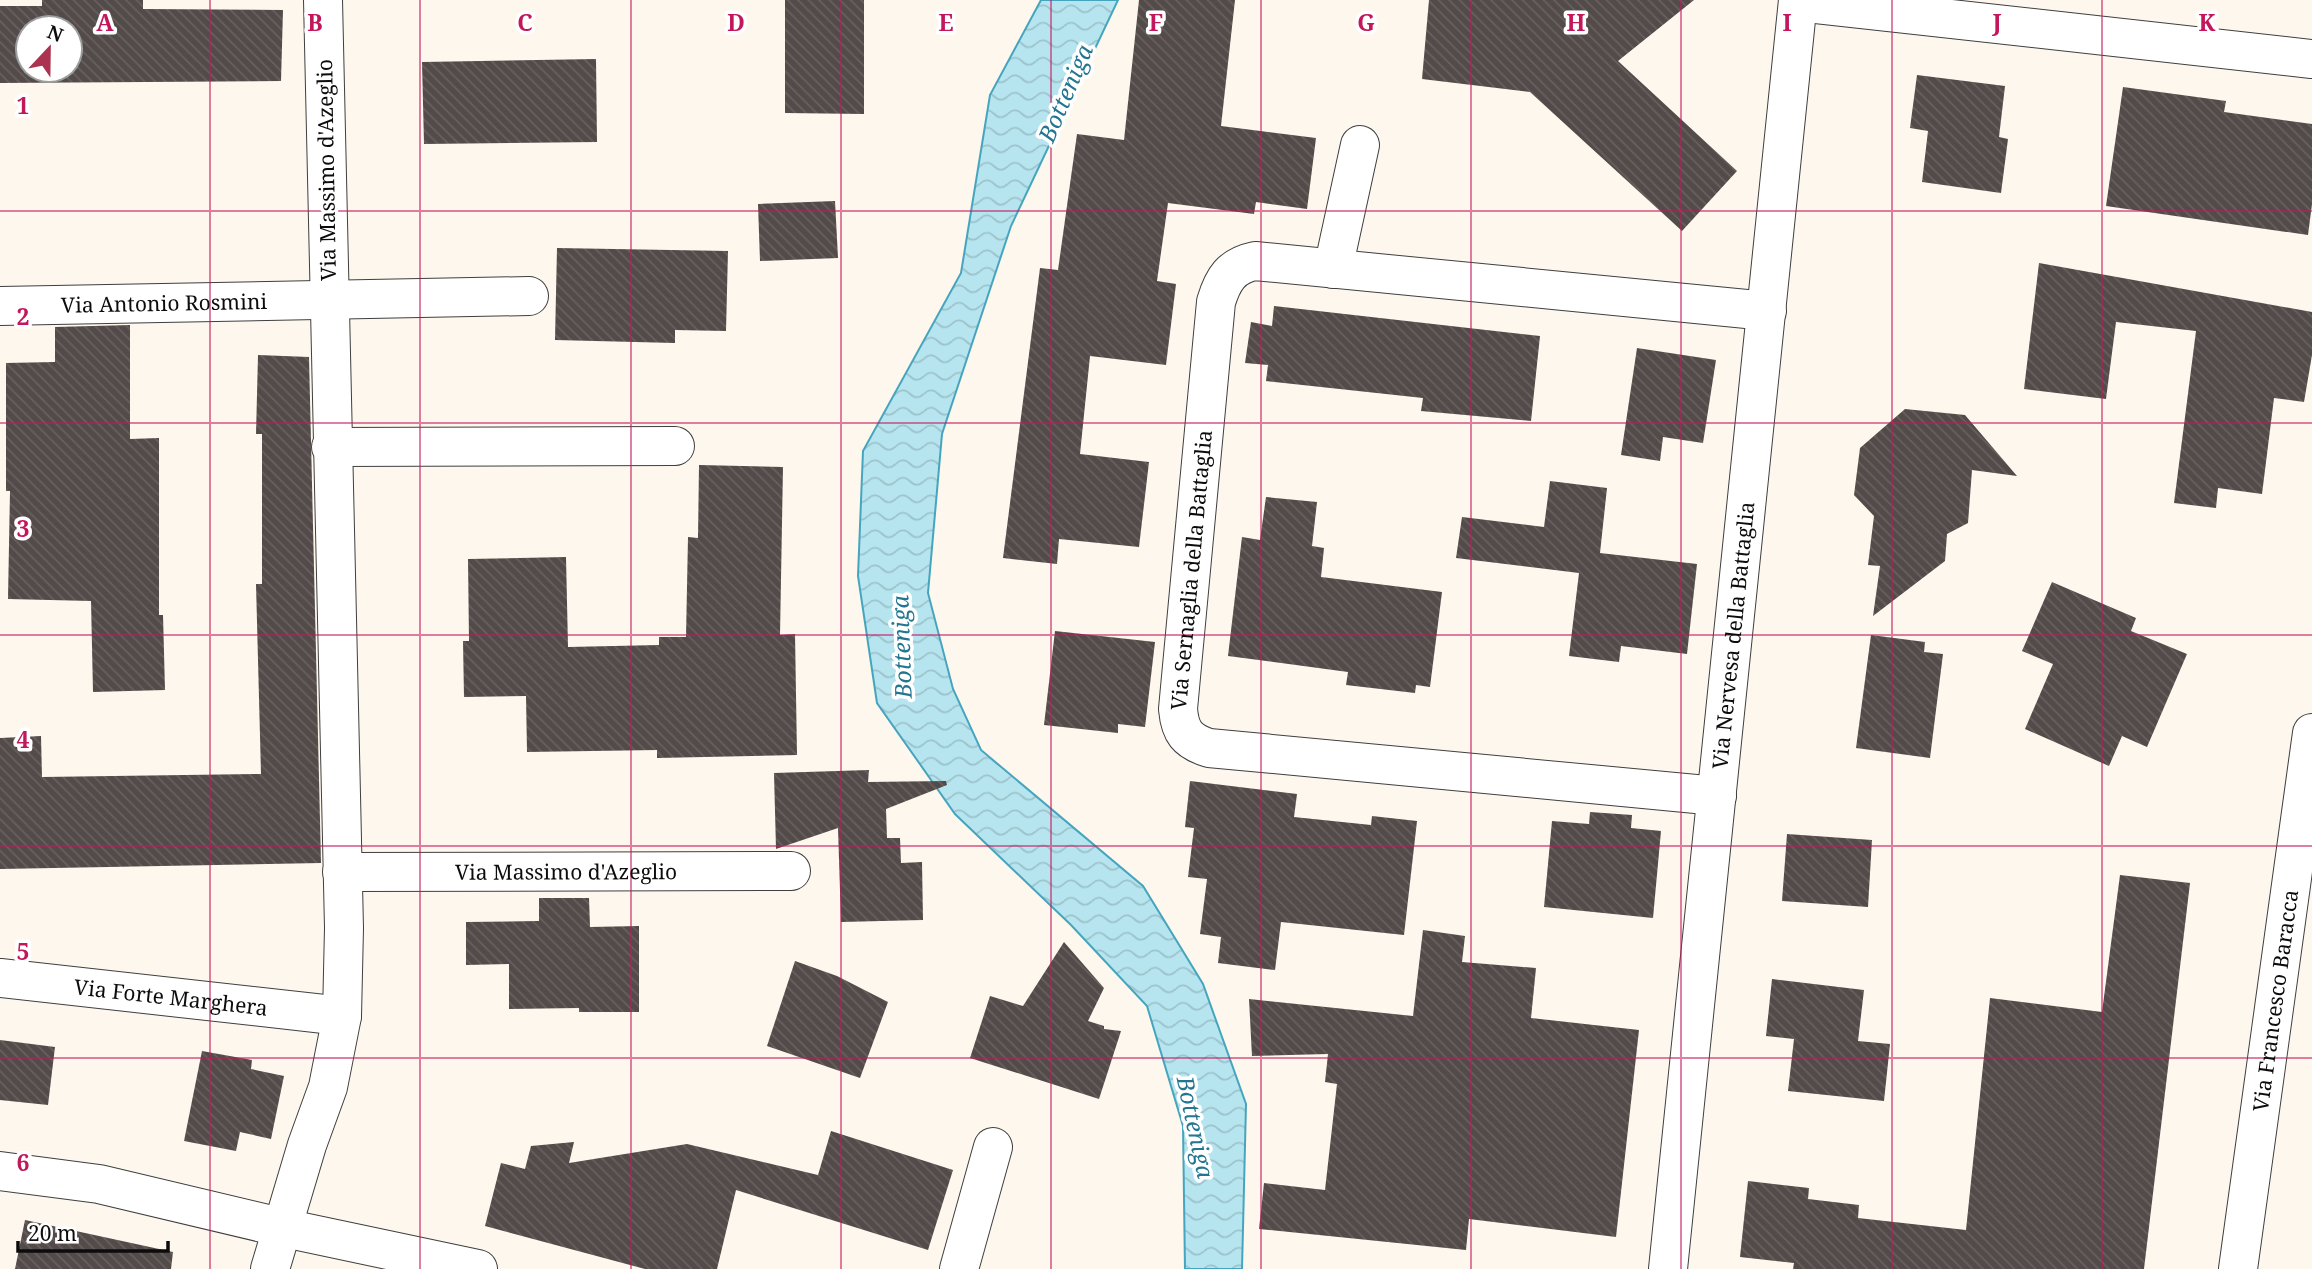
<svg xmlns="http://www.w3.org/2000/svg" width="2312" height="1269" viewBox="0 0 2312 1269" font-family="'Noto Serif',serif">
<defs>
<pattern id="water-waves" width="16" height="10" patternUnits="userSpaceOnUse" patternTransform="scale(1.75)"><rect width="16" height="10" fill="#b7e5ef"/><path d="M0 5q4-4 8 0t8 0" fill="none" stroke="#9cc3cc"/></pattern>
<pattern id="building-back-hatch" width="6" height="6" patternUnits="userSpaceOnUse" patternTransform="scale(1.75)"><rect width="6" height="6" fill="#534b49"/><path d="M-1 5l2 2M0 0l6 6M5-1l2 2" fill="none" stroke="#67605f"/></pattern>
</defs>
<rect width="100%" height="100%" fill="#fdf7ed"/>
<!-- water -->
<path fill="url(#water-waves)" stroke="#46a5be" stroke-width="2" d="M 1041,0 L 1118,0 L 1011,226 L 942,434 L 928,593 L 953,689 L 981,750 L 1143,886 L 1203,984 L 1246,1104 L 1242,1269 L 1185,1269 L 1183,1126 L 1147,1006 L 1071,925 L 955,814 L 877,703 L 858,576 L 863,451 L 961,273 L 990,95 Z"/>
<!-- building -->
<path fill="url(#building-back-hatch)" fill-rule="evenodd" d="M 42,0 L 143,0 L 143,9 L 283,10 L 281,81 L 0,83 L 0,6 L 42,6 ZM 28,28 L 70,28 L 70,70 L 28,70 Z
M 785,0 L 864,0 L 864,114 L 785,113 Z
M 1139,0 L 1235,0 L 1221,126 L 1316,138 L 1307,209 L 1256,202 L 1254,214 L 1168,203 L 1157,281 L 1176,284 L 1166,365 L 1090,356 L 1080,454 L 1149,462 L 1139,547 L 1059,539 L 1057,564 L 1003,558 L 1040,268 L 1058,270 L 1077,134 L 1124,140 Z
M 1429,0 L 1694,0 L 1618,61 L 1737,171 L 1682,231 L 1530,92 L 1422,79 Z
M 596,59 L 597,142 L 424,144 L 422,62 Z
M 1917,75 L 2005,86 L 1999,137 L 2008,139 L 2001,193 L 1922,182 L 1928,131 L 1910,128 Z
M 2123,87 L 2226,101 L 2224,112 L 2312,124 L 2312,204 L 2308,235 L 2106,206 Z
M 835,201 L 838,258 L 760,261 L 758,204 Z
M 557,248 L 728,251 L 726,331 L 675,330 L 675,343 L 555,340 Z
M 2039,263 L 2312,312 L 2312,355 L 2304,402 L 2274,398 L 2262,494 L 2218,488 L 2216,508 L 2174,503 L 2196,331 L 2116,322 L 2106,399 L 2024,389 Z
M 1274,306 L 1540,336 L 1531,421 L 1421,411 L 1423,398 L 1266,381 L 1268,365 L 1245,363 L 1251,322 L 1272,326 Z
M 130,325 L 130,439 L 159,438 L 159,615 L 163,615 L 165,690 L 93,692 L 91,601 L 8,599 L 10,491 L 6,491 L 6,363 L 55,362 L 55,327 Z
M 1637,348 L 1716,360 L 1703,443 L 1663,437 L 1660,461 L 1621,455 Z
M 258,355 L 309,357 L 321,863 L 0,869 L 0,738 L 41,736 L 42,777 L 261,774 L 256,584 L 262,584 L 262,434 L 256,434 Z
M 1905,409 L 1965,415 L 2017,476 L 1972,470 L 1968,523 L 1947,534 L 1945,561 L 1873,616 L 1880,566 L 1868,565 L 1874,516 L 1854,495 L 1860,448 Z
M 699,465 L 783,467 L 780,635 L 795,634 L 797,755 L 657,758 L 657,750 L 527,752 L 526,696 L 464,697 L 463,641 L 469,641 L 468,559 L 566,557 L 568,647 L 659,645 L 659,637 L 686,637 L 688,537 L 698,538 Z
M 1550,481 L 1607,488 L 1600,553 L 1697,564 L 1687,654 L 1621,646 L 1619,662 L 1569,656 L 1579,573 L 1456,558 L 1462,517 L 1544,527 Z
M 1266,497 L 1317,502 L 1312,546 L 1324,548 L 1321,577 L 1442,592 L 1430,687 L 1416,685 L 1415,693 L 1346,685 L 1348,672 L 1228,656 L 1242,537 L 1260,540 Z
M 2052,582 L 2136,618 L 2131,631 L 2187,654 L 2147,747 L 2122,736 L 2109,766 L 2025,729 L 2053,664 L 2022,651 Z
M 1055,631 L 1155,642 L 1145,727 L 1118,724 L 1118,733 L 1044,725 Z
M 1871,635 L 1925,642 L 1924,652 L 1943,654 L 1930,758 L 1856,748 Z
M 869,770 L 868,782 L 946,781 L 947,785 L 886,809 L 887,838 L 900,838 L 901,863 L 922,862 L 923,920 L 841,922 L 838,828 L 776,849 L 774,773 Z
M 1190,781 L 1297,794 L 1294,817 L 1371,825 L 1372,816 L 1417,821 L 1404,935 L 1281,922 L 1275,970 L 1218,963 L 1221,937 L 1200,934 L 1207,879 L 1188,877 L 1194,828 L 1185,827 Z
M 1590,812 L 1632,815 L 1631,828 L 1661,831 L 1653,918 L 1544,907 L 1552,821 L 1589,824 Z
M 1787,834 L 1872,840 L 1868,907 L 1782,901 Z
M 2120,875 L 2190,883 L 2144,1269 L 1793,1269 L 1794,1263 L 1740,1257 L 1748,1181 L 1809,1188 L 1808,1199 L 1859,1205 L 1858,1218 L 1966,1230 L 1990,998 L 2102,1012 Z
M 539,898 L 589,898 L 590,927 L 639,926 L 639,1012 L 579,1012 L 579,1008 L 509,1009 L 509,964 L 466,965 L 466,922 L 539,921 Z
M 1423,930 L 1465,936 L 1462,962 L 1536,968 L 1531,1018 L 1639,1030 L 1616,1237 L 1469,1219 L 1466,1250 L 1259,1229 L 1264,1183 L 1325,1190 L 1337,1084 L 1325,1082 L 1328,1054 L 1252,1056 L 1249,999 L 1413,1016 Z
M 1064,942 L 1104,988 L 1088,1021 L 1104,1026 L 1104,1029 L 1121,1031 L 1099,1099 L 970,1058 L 990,996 L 1023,1006 Z
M 795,961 L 837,976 L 888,1002 L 860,1078 L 767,1046 Z
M 1772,979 L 1864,990 L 1858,1041 L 1890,1044 L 1884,1101 L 1788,1091 L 1794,1039 L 1766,1036 Z
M 0,1040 L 55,1047 L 48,1105 L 0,1100 Z
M 202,1051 L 252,1060 L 251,1069 L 284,1076 L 271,1139 L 240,1132 L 236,1151 L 184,1141 Z
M 831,1131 L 953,1170 L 928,1250 L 736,1190 L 717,1269 L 645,1269 L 485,1226 L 501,1163 L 525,1169 L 531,1146 L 574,1142 L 569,1163 L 687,1144 L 818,1175 Z
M 25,1220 L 173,1252 L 171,1269 L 15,1269 Z"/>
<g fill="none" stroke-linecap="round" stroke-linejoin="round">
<defs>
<g id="minor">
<path d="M 1798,2 L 2312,59"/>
<path d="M 1333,269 L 1360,145"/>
<path id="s1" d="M 0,306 L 529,296"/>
<path d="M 331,447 L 675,446"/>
<path id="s2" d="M 1717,796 L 1209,748 C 1187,741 1180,732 1178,709 L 1216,302 C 1223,279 1231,266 1255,261 L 1767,311"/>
<path id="s3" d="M 342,872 L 791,871"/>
<path id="s4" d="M 0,978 L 342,1016"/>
<path d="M 0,1171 L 99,1184 L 284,1228 L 478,1269"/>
<path d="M 270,1269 L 307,1145 L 328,1087 L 342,1016 L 344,928 L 323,0"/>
<path d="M 959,1269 L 993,1147"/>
<path id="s5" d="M 1668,1269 L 1798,0"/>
<path id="s6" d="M 2238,1269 L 2312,733"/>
</g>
</defs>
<!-- minor casing -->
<use href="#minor" stroke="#3f3f3f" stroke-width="40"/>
<!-- minor -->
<use href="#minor" stroke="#fff" stroke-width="38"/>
</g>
<!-- grid -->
<path fill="none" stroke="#c2185b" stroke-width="2" stroke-opacity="0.55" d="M 210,0 L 210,1269M 420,0 L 420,1269M 631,0 L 631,1269M 841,0 L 841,1269M 1051,0 L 1051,1269M 1261,0 L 1261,1269M 1471,0 L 1471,1269M 1681,0 L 1681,1269M 1892,0 L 1892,1269M 2102,0 L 2102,1269M 0,211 L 2312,211M 0,423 L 2312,423M 0,635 L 2312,635M 0,846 L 2312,846M 0,1058 L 2312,1058"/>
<g text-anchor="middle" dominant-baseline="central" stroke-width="7" stroke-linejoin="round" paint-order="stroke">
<!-- street labels -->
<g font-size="21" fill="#0c0c0c" stroke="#fff">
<text transform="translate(326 170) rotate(-91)">Via Massimo d'Azeglio</text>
<text stroke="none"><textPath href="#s1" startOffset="164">Via Antonio Rosmini</textPath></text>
<text stroke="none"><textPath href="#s2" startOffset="704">Via Sernaglia della Battaglia</textPath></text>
<text stroke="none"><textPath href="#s5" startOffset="637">Via Nervesa della Battaglia</textPath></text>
<text stroke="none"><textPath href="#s3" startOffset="224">Via Massimo d'Azeglio</textPath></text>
<text stroke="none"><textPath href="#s4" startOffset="172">Via Forte Marghera</textPath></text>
<text stroke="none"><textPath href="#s6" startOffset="271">Via Francesco Baracca</textPath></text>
</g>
<!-- water labels -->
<g font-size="23" font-style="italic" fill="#237590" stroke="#fff">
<text transform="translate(1065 93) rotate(-67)">Botteniga</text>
<text transform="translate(901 647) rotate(-92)">Botteniga</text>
<text transform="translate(1196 1127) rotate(78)">Botteniga</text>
</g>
</g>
<g font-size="23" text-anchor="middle" font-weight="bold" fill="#c2185b" stroke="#fff" stroke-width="7" stroke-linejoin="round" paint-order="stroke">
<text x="105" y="31">A</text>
<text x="315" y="31">B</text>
<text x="525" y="31">C</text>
<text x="736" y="31">D</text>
<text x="946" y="31">E</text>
<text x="1156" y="31">F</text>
<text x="1366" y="31">G</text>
<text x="1576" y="31">H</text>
<text x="1787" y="31">I</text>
<text x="1997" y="31">J</text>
<text x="2207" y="31">K</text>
<text x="23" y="114">1</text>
<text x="23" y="325">2</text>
<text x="23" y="537">3</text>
<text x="23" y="748">4</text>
<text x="23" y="960">5</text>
<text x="23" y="1171">6</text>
</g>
<!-- north arrow -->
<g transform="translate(49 49) rotate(22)"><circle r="33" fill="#ffffff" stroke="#9e9e9e" stroke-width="2"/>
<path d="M0-5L12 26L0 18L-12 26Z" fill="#ac3350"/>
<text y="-10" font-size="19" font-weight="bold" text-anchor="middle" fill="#0c0c0c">N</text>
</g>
<!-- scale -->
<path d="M18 1241v10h150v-10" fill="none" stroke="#0c0c0c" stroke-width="3.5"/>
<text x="28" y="1241" font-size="21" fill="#0c0c0c" stroke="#ffffff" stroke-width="5" paint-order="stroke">20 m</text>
</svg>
